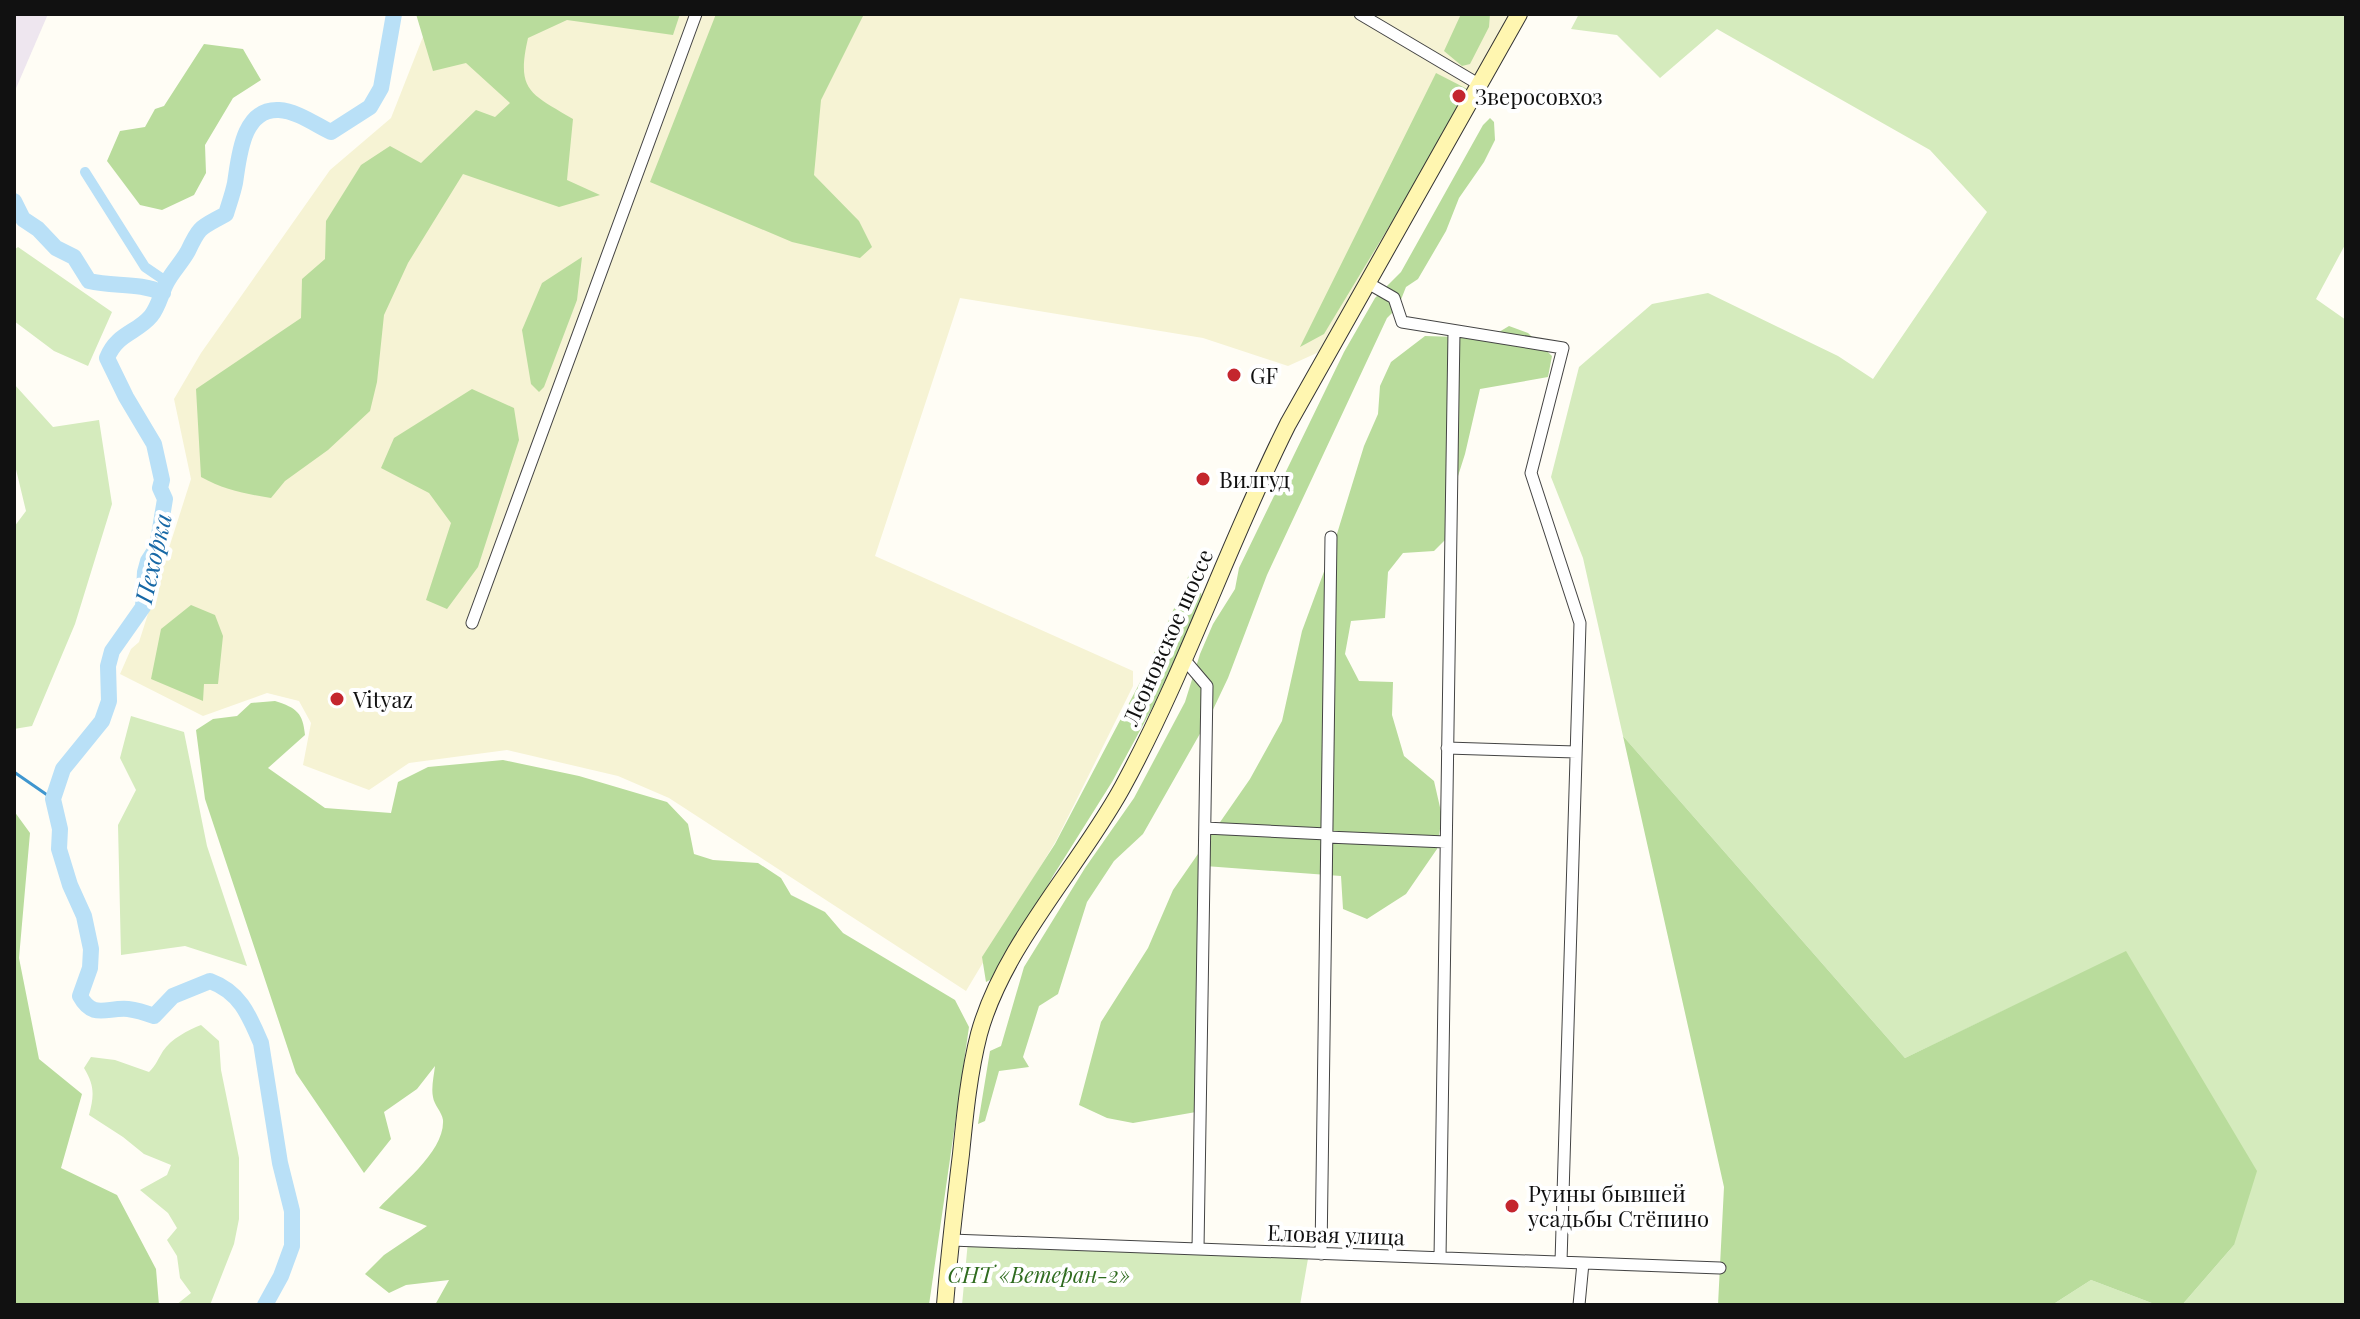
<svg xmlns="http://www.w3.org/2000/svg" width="2360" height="1319" viewBox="0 0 2360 1319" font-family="'Playfair Display',serif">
<rect width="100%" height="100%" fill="#fffdf5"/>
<!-- industrial -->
<path fill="#eee6ef" d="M 14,14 L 48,14 L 14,93 Z"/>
<!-- farmland -->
<path fill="#f6f3d4" d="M 429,14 L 1514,14 L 1475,88 L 1319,352 L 1288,366 L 1203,338 L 960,298 L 875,556 L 1133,671 L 1133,686 L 1057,839 L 966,991 L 669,798 L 618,776 L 507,750 L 409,763 L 369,790 L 303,765 L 311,723 L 299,701 L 267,693 L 203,716 L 120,674 L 131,649 L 139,642 L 191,479 L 174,399 L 201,353 L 330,170 L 391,118 L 428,24 Z"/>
<!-- green -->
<path fill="#d5ebbd" d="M 1579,14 L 2346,14 L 2346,243 L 2316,299 L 2346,320 L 2346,1305 L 2182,1305 L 2234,1245 L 2126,952 L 1905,1058 L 1623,736 L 1583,558 L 1551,477 L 1579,367 L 1652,304 L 1708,293 L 1838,356 L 1873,379 L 1987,212 L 1930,150 L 1717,29 L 1660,78 L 1617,35 L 1571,29 Z
M 18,247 L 112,312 L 88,366 L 54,351 L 14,321 L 14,250 Z
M 14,384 L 53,427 L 99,420 L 112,504 L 75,624 L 32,726 L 14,729 L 14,527 L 26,511 L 14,461 Z
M 131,716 L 184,732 L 207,846 L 247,966 L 185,946 L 121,955 L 118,825 L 136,790 L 120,758 Z
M 201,1025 L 219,1041 L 221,1070 L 239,1158 L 239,1219 L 234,1244 L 210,1305 L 176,1305 L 191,1293 L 180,1278 L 177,1256 L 167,1240 L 177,1228 L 168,1213 L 140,1190 L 167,1175 L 171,1165 L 144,1154 L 123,1137 L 89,1115 C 94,1096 95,1086 84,1068 L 91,1057 L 115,1060 L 149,1072 C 156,1065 158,1059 163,1051 C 171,1039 188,1030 201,1025 Z
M 968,1241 L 1309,1253 L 1300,1305 L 962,1305 Z
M 2091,1280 L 2157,1305 L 2052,1305 Z"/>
<!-- forest -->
<path fill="#b9dc9c" d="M 416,14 L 680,14 L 673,35 L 567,20 L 528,38 C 516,91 530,93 573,119 L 567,180 L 600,195 L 559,207 L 463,174 L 408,263 L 384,315 L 377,382 L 370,411 L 328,450 L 285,481 L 271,498 C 246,494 224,490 201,477 L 196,389 L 301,318 L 302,279 L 325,259 L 326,221 L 361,165 L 390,146 L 421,163 L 476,110 L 495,117 L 510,103 L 466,63 L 433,71 Z
M 716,14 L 864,14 L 821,100 L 814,175 L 859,221 L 872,247 L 860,258 L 792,242 L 650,182 Z
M 1461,14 L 1490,14 L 1489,27 L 1470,64 L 1462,66 L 1444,51 Z
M 204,44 L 243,49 L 261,80 L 233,98 L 205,145 L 206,173 L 194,195 L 162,210 L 140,205 L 107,161 L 120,131 L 145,127 L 155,109 L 164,106 Z
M 1436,73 L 1471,91 L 1324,334 L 1300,347 Z
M 1490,118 L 1494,122 L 1495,140 L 1484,162 L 1459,198 L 1446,231 L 1418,279 L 1406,287 L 1398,307 L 1387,318 L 1267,575 L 1228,678 L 1210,716 L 1143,834 L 1114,861 L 1087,902 L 1058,994 L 1039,1006 L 1023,1057 L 1029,1067 L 999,1071 L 985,1121 L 978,1124 L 990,1051 L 1001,1046 L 1024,967 L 1085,868 L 1134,798 L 1185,702 L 1200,654 L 1213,624 L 1235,589 L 1239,568 L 1344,352 L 1375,298 L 1401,272 L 1483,125 Z
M 582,257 L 577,300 L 544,387 L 539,392 L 531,384 L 522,330 L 542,283 Z
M 1509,326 L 1528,333 L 1552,356 L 1548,377 L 1480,389 L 1465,454 L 1452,495 L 1457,528 L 1434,551 L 1403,553 L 1388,572 L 1385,618 L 1351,621 L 1345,654 L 1359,681 L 1393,682 L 1392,715 L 1404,756 L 1434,781 L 1442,816 L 1437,849 L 1406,894 L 1367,919 L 1343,909 L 1341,876 L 1205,866 L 1196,1112 L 1133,1123 L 1107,1118 L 1079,1105 L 1101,1022 L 1148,948 L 1173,890 L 1250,779 L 1282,721 L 1302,631 L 1332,550 L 1364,446 L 1378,414 L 1380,386 L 1391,362 L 1425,336 L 1489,338 Z
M 472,389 L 514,408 L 519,440 L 478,567 L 447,609 L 426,600 L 451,523 L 429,493 L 381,468 L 394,438 Z
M 1192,568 L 1198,571 L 1202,599 L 1155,703 L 1112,782 L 1053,876 L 998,976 L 986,982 L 982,957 L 1055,844 L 1147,669 Z
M 191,605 L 215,615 L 223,636 L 218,684 L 204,684 L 203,701 L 151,679 L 161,629 Z
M 275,701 C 297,708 303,713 305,735 L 268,768 L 325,808 L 391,813 L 398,782 L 428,767 L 503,760 L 579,776 L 667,802 L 688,824 L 694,854 L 713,860 L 758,863 L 781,878 L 791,895 L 825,912 L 843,933 L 955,1000 L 969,1027 L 929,1305 L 435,1305 L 449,1280 L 406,1285 L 389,1293 L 365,1274 L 384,1255 L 427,1226 L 379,1208 C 399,1186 445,1152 443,1120 C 442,1112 434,1105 433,1097 C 431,1088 434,1075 435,1066 L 417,1089 L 384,1112 L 391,1139 L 364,1173 L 296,1073 L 205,799 L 196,730 L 213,719 L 237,716 L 251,703 Z
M 1623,736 L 1905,1058 L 2126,951 L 2257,1171 L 2234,1245 L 2182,1305 L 2157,1305 L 2091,1280 L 2052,1305 L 1718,1305 L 1724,1187 Z
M 14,811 L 30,833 L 19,958 L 39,1059 L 82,1094 L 61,1168 L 117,1195 L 156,1269 L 159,1305 L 14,1305 Z"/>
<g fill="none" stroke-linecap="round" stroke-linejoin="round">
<!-- stream -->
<path stroke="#3f96cf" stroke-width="3" d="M 14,772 L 53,799"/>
<!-- canal -->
<path stroke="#b9e0f7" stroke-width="10" d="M 85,172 L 145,267 L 167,282"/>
<!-- river -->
<path stroke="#b9e0f7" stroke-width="16" d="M 14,201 L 23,219 L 38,229 L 56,248 L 74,257 L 89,281 C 114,287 139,282 163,293
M 265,1305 L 281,1276 L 292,1246 L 292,1211 L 280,1163 L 261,1043 C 249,1015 240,992 210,981 L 173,996 L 154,1016 C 146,1013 136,1010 128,1009 C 107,1007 93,1020 80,996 L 90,968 L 91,949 L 84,916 L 70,885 L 59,849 L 60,829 L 53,799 L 63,769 L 102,721 L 109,701 L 108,666 L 112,651 L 143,607 L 145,572 L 148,561 L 157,547 L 165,499 L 160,488 L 162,480 L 154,444 L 126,397 L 107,358 C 117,333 137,333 151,316 C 159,306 161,293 167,282 C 173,271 182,262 188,251 C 200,225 201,228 226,214 C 229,204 233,193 235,183 C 239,158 242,108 279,110 C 297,111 316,125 331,132 L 370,107 L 381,88 L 394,14"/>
<defs>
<path id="minor" d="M 1360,14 L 1480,85
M 1366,282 L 1394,298 L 1402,322 L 1563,348 L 1531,473 L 1580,623 L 1561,1262
M 472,623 L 696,14
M 1184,659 L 1207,686 L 1198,1249
M 1447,748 L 1576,752
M 1205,828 L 1327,834
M 1327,837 L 1446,842
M 951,1240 L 1720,1268
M 1321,1254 L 1331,537
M 1440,1258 L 1454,331
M 1579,1305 L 1583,1263"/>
<path id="secondary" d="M 945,1305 C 949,1255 955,1204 961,1154 C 965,1114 969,1073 979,1034 C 1003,946 1078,868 1122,788 C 1186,671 1228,543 1288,424 L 1519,14"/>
</defs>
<!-- minor casing -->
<use href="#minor" stroke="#444" stroke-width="13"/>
<!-- secondary casing -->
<use href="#secondary" stroke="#333" stroke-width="18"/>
<!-- minor -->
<use href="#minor" stroke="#fff" stroke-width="11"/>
<!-- secondary -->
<use href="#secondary" stroke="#fff6b0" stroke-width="16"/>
</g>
<!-- markers -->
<g fill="#c4262e" stroke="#fff" stroke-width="3">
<circle cx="1459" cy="96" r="8"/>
<circle cx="1234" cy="375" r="8"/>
<circle cx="1203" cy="479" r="8"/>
<circle cx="337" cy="699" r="8"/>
<circle cx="1512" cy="1206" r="8"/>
</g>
<g text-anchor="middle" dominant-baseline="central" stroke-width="8" stroke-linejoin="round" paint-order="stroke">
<!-- poi labels -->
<g font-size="22" fill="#111" stroke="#fff" text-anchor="start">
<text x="1475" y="96">Зверосовхоз</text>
<text x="1250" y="375">GF</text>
<text x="1219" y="479">Вилгуд</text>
<text x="353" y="699">Vityaz</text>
<text x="1528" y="1193">Руины бывшей<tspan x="1528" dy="25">усадьбы Стёпино</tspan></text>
</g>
<!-- street labels -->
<g font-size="22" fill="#111" stroke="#fff">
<text transform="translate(1167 637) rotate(-66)">Леоновское шоссе</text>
<text transform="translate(1336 1234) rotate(2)">Еловая улица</text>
</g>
<!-- park labels -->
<g font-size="22" font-style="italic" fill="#2f6b1f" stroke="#fff">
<text x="1039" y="1274">СНТ «Ветеран-2»</text>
</g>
<!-- water labels -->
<g font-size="24" font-style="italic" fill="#1768a6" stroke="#fff">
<text transform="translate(152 558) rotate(-77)">Пехорка</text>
</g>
</g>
<!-- border -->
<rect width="2360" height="1319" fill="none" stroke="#111111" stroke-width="32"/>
</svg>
